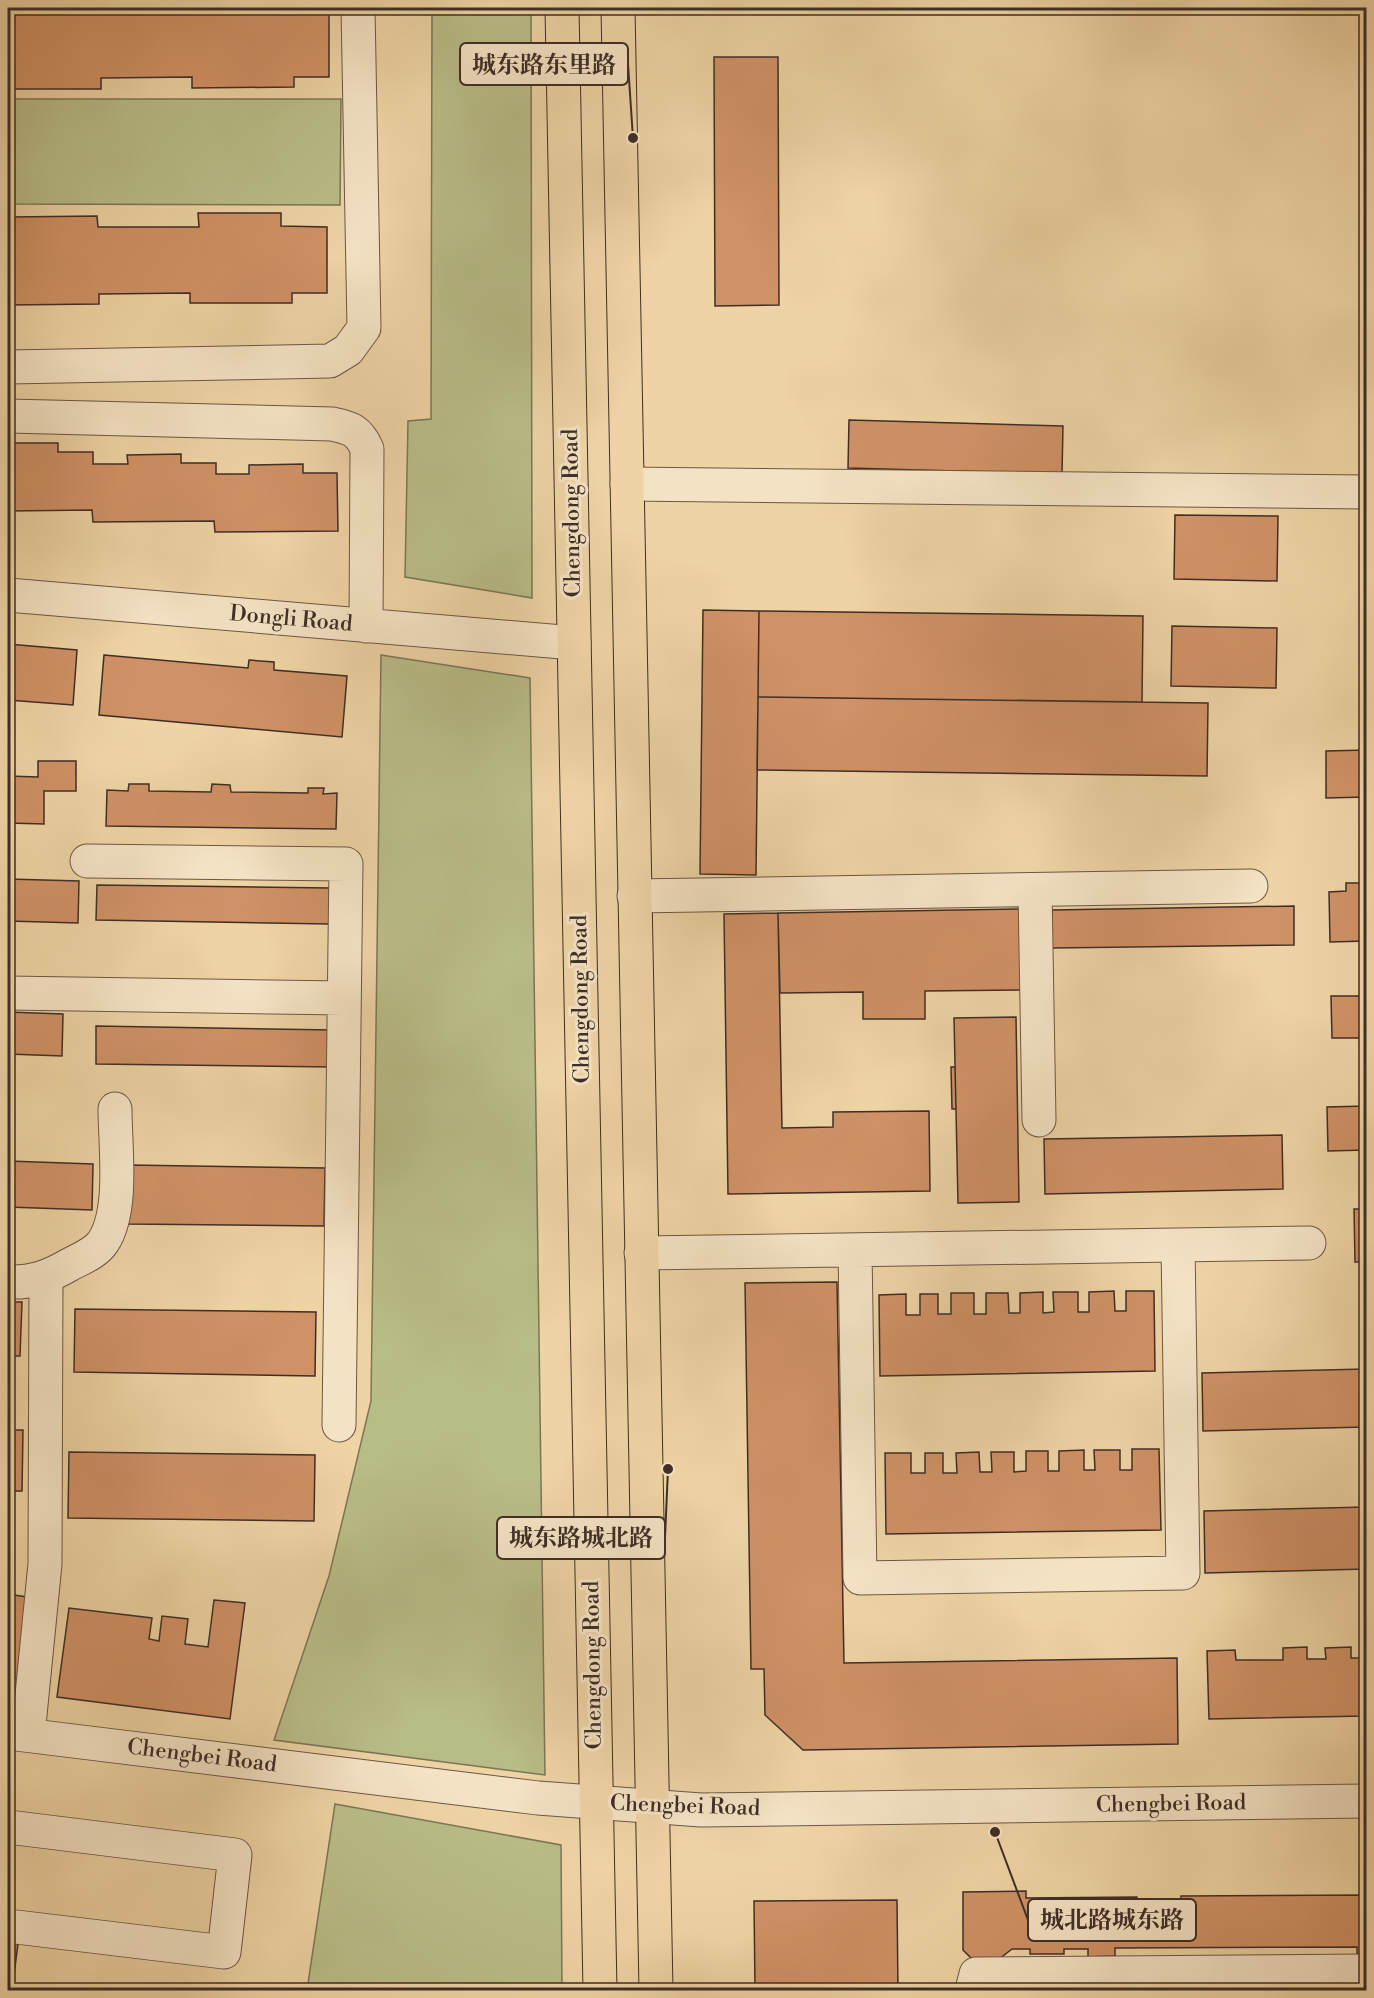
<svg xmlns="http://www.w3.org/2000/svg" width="1374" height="1998" viewBox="0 0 1374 1998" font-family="'Libre Bodoni','Noto Serif SC',serif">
<rect width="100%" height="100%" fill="#eed3a4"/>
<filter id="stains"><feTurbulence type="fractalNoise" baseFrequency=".00333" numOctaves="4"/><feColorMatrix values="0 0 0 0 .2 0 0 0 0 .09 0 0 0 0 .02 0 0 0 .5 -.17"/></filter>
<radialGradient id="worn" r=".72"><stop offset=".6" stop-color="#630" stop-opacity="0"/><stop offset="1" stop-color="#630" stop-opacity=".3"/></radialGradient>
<!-- green -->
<path fill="#b8bc87" stroke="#7c7556" stroke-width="1.5" d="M 432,8 L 531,8 L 532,598 L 405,577 L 408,421 L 431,419 Z
M 8,99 L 341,99 L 340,205 L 8,204 Z
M 381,655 L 530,678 L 545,1775 L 274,1740 L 329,1576 L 371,1401 Z
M 335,1804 L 561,1845 L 562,1990 L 307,1990 Z
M 1366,1981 L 1366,1990 L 1004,1990 L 1004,1983 Z"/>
<!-- building -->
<path fill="#cf9165" stroke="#3f2e26" stroke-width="1.5" d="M 13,8 L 100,8 L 99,12 L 200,11 L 200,8 L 329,11 L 329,77 L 294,77 L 294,87 L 192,88 L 192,77 L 101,78 L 101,89 L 10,89 L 8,12 L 13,12 Z
M 714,57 L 778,57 L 779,305 L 715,306 Z
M 198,213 L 281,213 L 281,226 L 327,227 L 327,293 L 292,293 L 292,303 L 190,303 L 190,293 L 99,294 L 99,304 L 8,305 L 8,228 L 11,228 L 10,217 L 97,216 L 98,227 L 199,227 Z
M 849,420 L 1063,426 L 1062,474 L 848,468 Z
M 8,443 L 58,443 L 58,452 L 93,452 L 93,464 L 128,464 L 127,455 L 181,454 L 181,463 L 216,463 L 216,474 L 249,474 L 249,465 L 303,464 L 303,473 L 337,473 L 338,531 L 215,532 L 214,521 L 93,522 L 92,510 L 8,511 Z
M 1175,515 L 1278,516 L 1277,581 L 1174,579 Z
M 703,610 L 759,611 L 756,875 L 700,874 Z
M 759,611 L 1143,616 L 1142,702 L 758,697 Z
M 1172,626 L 1277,628 L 1276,688 L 1171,686 Z
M 8,644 L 77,650 L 73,705 L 8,700 Z
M 104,655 L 248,668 L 249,660 L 274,662 L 274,670 L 347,676 L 342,737 L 99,715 Z
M 758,697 L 1208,703 L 1207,776 L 757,770 Z
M 1366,750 L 1366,797 L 1326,798 L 1326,751 Z
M 38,761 L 76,761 L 76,791 L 44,791 L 44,824 L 8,823 L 8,776 L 38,777 Z
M 129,784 L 149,784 L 149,791 L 211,792 L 212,784 L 230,785 L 231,792 L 308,793 L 308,788 L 324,788 L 323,794 L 337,793 L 336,829 L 106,826 L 107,790 L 128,791 Z
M 8,879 L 79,881 L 78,923 L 8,921 Z
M 1346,883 L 1366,883 L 1366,941 L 1330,942 L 1329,892 L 1346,891 Z
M 97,885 L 330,888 L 329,924 L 96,920 Z
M 1294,906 L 1294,945 L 1052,948 L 1052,910 Z
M 1020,909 L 1021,990 L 925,991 L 925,1019 L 863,1019 L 863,992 L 780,993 L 778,913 Z
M 778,913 L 782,1128 L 833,1127 L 833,1112 L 929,1111 L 930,1191 L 728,1194 L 724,914 Z
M 1331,996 L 1366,996 L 1366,1038 L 1332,1038 Z
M 8,1012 L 63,1014 L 62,1056 L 8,1054 Z
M 1016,1017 L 1019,1202 L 958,1203 L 954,1018 Z
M 96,1026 L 333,1030 L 333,1067 L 96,1064 Z
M 951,1067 L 955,1067 L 956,1109 L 952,1109 Z
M 1366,1106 L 1366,1150 L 1328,1151 L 1327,1107 Z
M 1282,1135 L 1283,1189 L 1045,1194 L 1044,1139 Z
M 8,1161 L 93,1164 L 92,1210 L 8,1207 Z
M 129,1165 L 325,1168 L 324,1226 L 128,1224 Z
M 1354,1209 L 1366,1209 L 1366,1262 L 1355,1262 Z
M 837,1282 L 844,1663 L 1177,1658 L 1178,1744 L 803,1750 L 765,1715 L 764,1669 L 751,1669 L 745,1283 Z
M 1114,1291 L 1115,1311 L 1126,1311 L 1126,1291 L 1154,1291 L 1155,1371 L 880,1376 L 879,1295 L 906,1294 L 906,1315 L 920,1315 L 920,1294 L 938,1294 L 938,1314 L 951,1314 L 951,1293 L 974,1293 L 974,1314 L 986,1314 L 986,1293 L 1008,1293 L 1009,1313 L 1020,1313 L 1020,1293 L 1043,1292 L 1043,1313 L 1054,1312 L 1053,1292 L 1078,1292 L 1078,1312 L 1089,1312 L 1089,1292 Z
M 8,1302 L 22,1302 L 20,1356 L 8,1356 Z
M 75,1309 L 316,1312 L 315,1376 L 74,1372 Z
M 1366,1369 L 1366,1427 L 1203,1431 L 1202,1373 Z
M 8,1430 L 23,1430 L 22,1491 L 8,1491 Z
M 1132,1449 L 1159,1449 L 1161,1530 L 886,1534 L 885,1453 L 911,1453 L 911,1473 L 925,1473 L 925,1453 L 943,1453 L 943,1473 L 957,1473 L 956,1453 L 979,1452 L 980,1472 L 992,1472 L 991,1452 L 1014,1452 L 1014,1472 L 1026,1471 L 1026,1451 L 1048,1451 L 1048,1471 L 1059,1471 L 1059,1451 L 1084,1450 L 1084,1470 L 1095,1470 L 1094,1450 L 1120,1450 L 1120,1470 L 1132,1470 Z
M 69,1452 L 315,1455 L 314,1521 L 68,1518 Z
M 1366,1507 L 1366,1569 L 1205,1573 L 1204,1511 Z
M 8,1594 L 33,1598 L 23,1679 L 8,1677 Z
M 214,1600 L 245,1603 L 230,1719 L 57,1697 L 69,1608 L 152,1618 L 149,1639 L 159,1641 L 162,1616 L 188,1619 L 185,1644 L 208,1647 Z
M 1307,1647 L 1307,1659 L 1326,1659 L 1325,1648 L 1351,1647 L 1351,1658 L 1366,1658 L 1366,1716 L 1209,1719 L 1207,1651 L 1235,1650 L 1236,1660 L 1283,1660 L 1283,1648 Z
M 1026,1891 L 1026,1898 L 1137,1897 L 1137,1905 L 1181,1905 L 1181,1896 L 1366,1895 L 1366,1954 L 1357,1954 L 1357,1947 L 1115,1948 L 1115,1956 L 1088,1957 L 1088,1949 L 1064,1949 L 1064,1954 L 1030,1954 L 1030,1949 L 1012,1949 L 999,1959 L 972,1959 L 963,1950 L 963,1892 Z
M 897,1900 L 898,1990 L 755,1990 L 754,1901 Z
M 8,1943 L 18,1944 L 12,1990 L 8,1990 Z"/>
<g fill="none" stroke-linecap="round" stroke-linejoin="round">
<defs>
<path id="minor" d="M 8,367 L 330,361 L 348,350 L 364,328 L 358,8
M 8,416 L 332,424 C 352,428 359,431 367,449 L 366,626
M 627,484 L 1366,492
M 8,595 L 574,643
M 87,861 L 346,864 L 339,1425
M 1035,890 L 1039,1120
M 634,896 L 1251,886
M 8,993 L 343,998
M 855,1250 L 860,1578 L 1183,1573 L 1178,1245
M 641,1253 L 1309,1243
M 8,1282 C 32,1283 48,1277 69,1265 C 80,1259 96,1253 103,1242 C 124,1211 115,1146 115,1109
M 8,1733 L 538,1798 L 701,1810 L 1366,1801
M 28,1735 L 45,1564 L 46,1278
M 8,1827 L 235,1855 L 224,1952 L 8,1926
M 972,1990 L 976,1974 L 1366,1971"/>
<path id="major" d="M 562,8 L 600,1990
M 618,8 L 656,1990"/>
</defs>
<!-- minor casing -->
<use href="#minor" stroke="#6b5746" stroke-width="35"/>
<!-- major casing -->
<use href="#major" stroke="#3f2e26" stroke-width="35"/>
<!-- minor -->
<use href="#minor" stroke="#f4e2c4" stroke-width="33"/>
<!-- major -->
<use href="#major" stroke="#eed3a4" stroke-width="33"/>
</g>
<g text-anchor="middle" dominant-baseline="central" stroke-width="6" stroke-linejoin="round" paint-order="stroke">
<!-- street labels -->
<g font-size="22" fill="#3f2e26" stroke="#f4e2c4">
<text transform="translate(572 513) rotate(-91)">Chengdong Road</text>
<text transform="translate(291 619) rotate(5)">Dongli Road</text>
<text transform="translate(581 999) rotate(-91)">Chengdong Road</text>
<text transform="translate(593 1665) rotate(-91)">Chengdong Road</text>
<text transform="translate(202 1756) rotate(7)">Chengbei Road</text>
<text transform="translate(1171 1804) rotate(-1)">Chengbei Road</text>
<text transform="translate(685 1806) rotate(2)">Chengbei Road</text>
</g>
</g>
<!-- callouts -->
<path fill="none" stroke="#3f2e26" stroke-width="2" d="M633 138L628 64M668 1469L665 1538M995 1832L1028 1920"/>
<g fill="#3f2e26" stroke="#f4e2c4" stroke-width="2">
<circle cx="633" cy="138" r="6"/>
<circle cx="668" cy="1469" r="6"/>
<circle cx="995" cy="1832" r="6"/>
</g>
<g fill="#f4e2c4" stroke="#3f2e26" stroke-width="2">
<rect x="460" y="43" width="168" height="42" rx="6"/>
<rect x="497" y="1517" width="168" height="42" rx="6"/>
<rect x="1028" y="1899" width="168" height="42" rx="6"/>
</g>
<g font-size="24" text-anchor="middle" font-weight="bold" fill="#3f2e26">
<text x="544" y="73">城东路东里路</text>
<text x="581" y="1546">城东路城北路</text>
<text x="1112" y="1928">城北路城东路</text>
</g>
<!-- margin -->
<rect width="1374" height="1998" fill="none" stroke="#eed3a4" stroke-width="30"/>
<rect x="9" y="9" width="1356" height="1980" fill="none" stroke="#3f2e26" stroke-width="3"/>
<rect x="15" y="15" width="1344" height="1968" fill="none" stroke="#3f2e26" stroke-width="1.5"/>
<rect width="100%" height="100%" filter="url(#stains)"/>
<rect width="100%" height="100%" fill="url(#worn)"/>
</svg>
